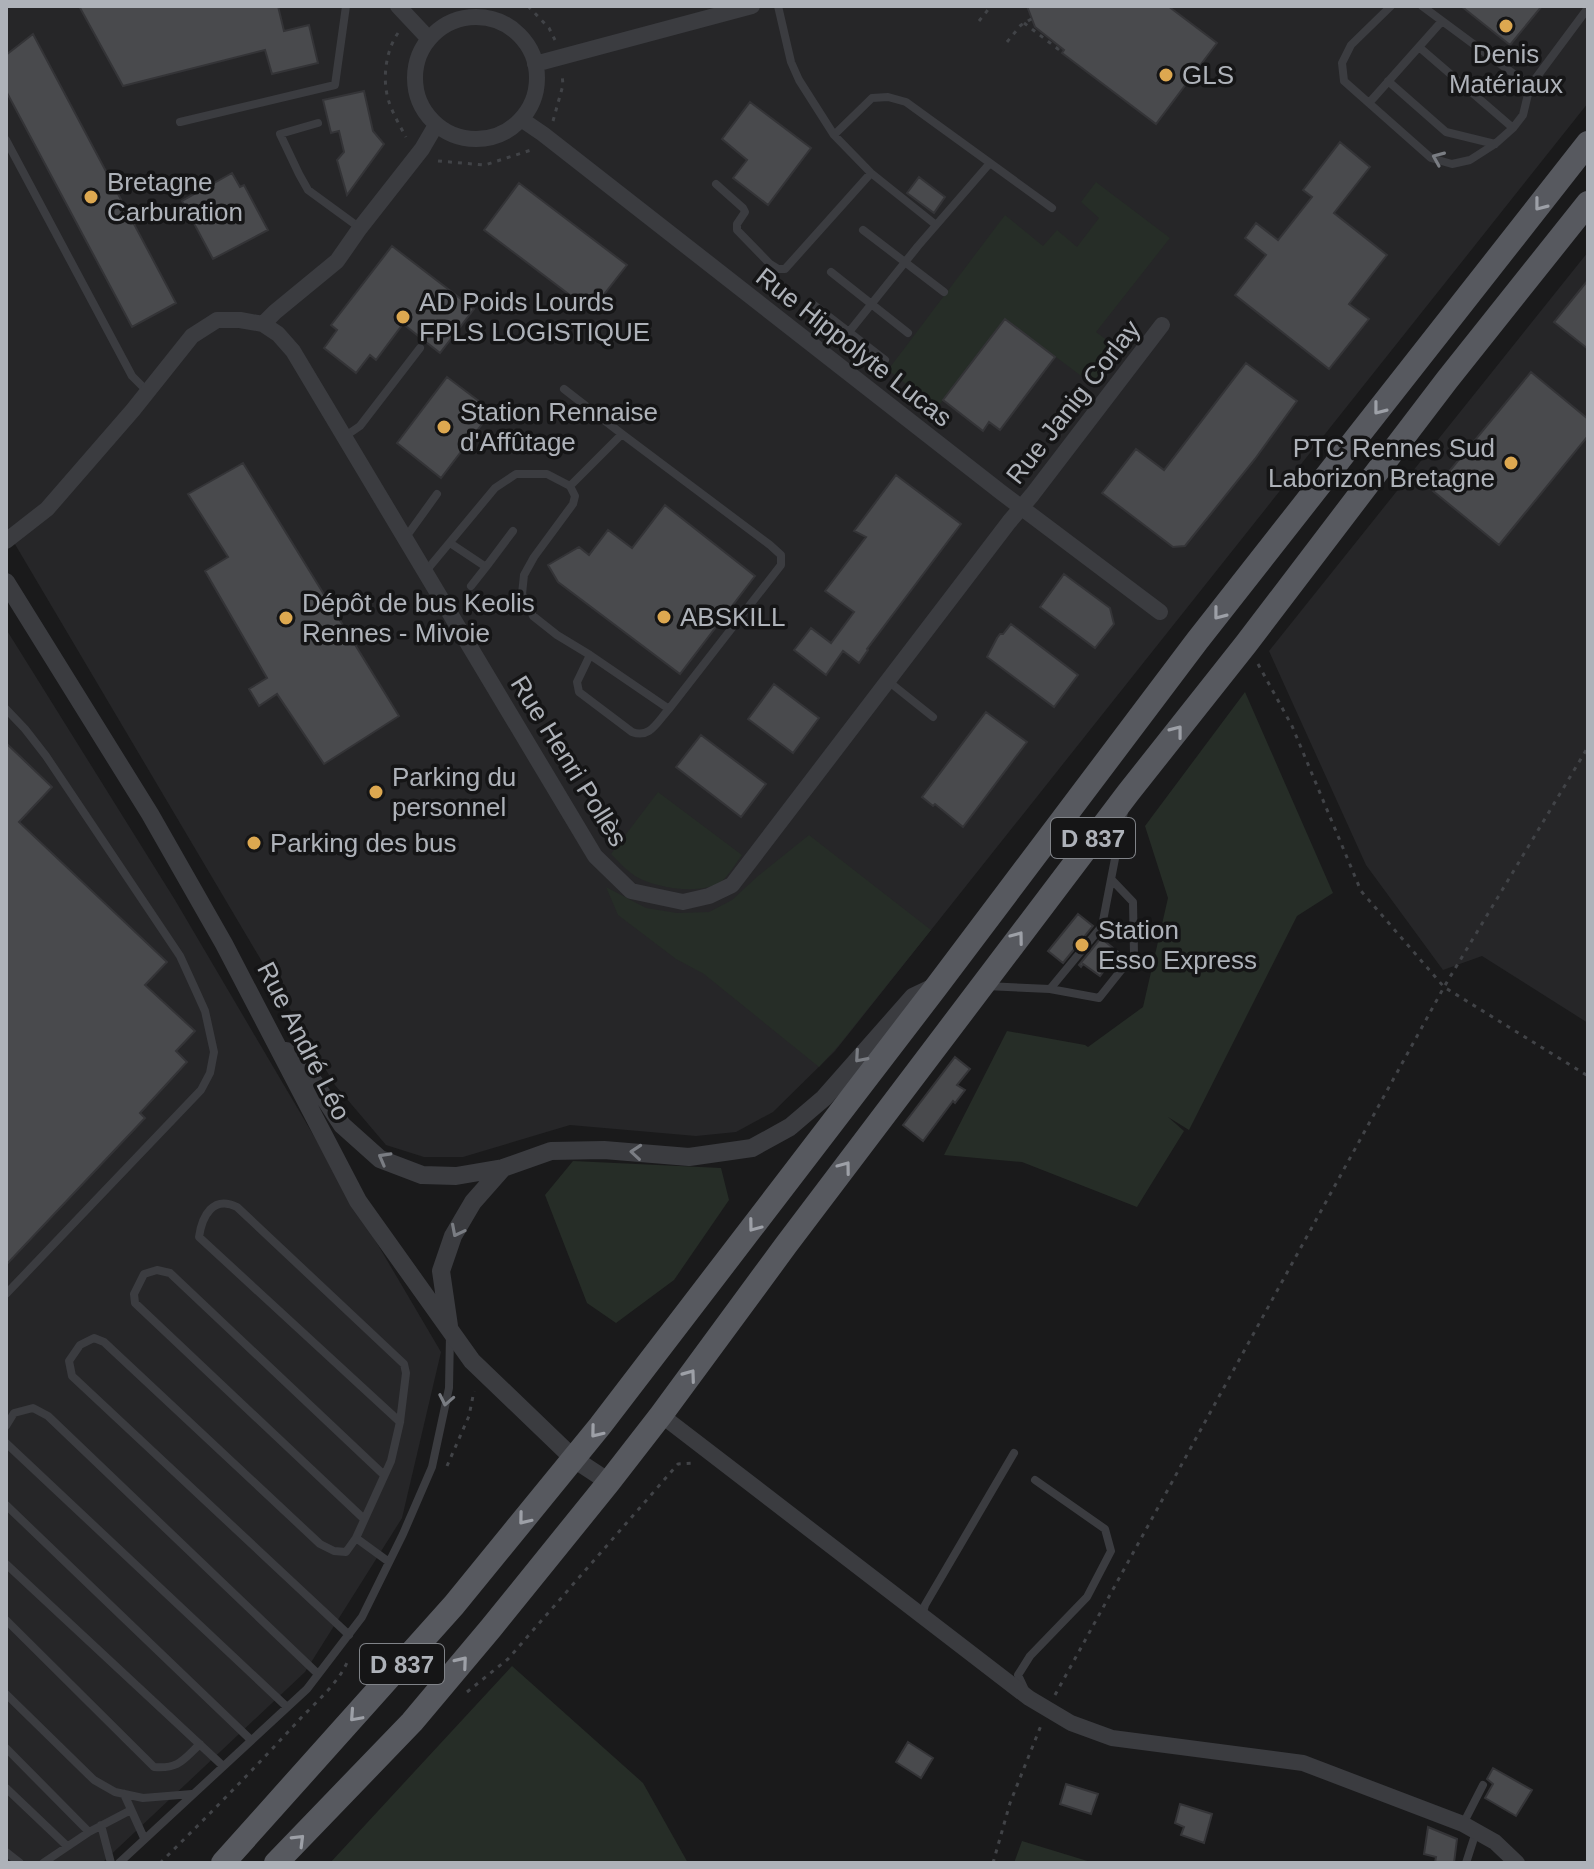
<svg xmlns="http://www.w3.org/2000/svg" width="1594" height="1869" viewBox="0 0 1594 1869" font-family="Arial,sans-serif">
<rect width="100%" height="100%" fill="#1a1a1b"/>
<!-- built -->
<path fill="#262628" d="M 6,6 L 1588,6 L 1588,103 L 835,1051 L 773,1112 L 736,1132 L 696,1136 L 570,1125 L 463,1157 L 424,1157 L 386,1145 L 335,1085 L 6,529 Z
M 1588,252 L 1588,1023 L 1482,956 L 1443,970 L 1366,865 L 1269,651 Z
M 6,629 L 175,900 L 441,1352 L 402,1518 L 305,1672 L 102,1863 L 6,1863 Z"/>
<!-- green -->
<path fill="#262d27" d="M 1096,182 L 1170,238 L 1096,332 L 1119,349 L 1092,384 L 1005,319 L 937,408 L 888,370 L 1005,215 L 1043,246 L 1057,230 L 1077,247 L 1099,218 L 1081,202 Z
M 1245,692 L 1333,893 L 1297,916 L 1189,1130 L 1168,1117 L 1184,1131 L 1137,1207 L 1022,1162 L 944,1155 L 1007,1031 L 1085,1045 L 1088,1047 L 1143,1007 L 1168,898 L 1145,826 Z
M 658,792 L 742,855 C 736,863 729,875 722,881 C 701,896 655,888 635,876 C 626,870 618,861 611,854 Z
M 809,835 L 931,930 L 839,1045 L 819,1067 L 704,974 L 676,959 L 618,915 L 606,887 L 646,908 L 677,913 L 709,912 L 732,900 L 758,876 Z
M 573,1161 L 721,1168 L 729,1200 L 674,1280 L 616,1323 L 587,1303 L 545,1195 Z
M 512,1666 L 643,1783 L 688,1863 L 330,1863 Z
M 1022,1841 L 1094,1863 L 1014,1863 Z"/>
<!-- building -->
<path fill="#494a4d" stroke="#343437" stroke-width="2" d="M 79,6 L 278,6 L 284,31 L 309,25 L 318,63 L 272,74 L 265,50 L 123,86 Z
M 1027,6 L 1168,6 L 1217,43 L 1156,124 L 1062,53 L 1064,50 L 1035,27 Z
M 1461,6 L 1542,6 L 1510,45 Z
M 33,34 L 176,303 L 132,327 L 6,91 L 6,55 Z
M 364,91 L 373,131 L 384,144 L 347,195 L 337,160 L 344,152 L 339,131 L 331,133 L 323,100 Z
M 750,102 L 811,148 L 768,205 L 733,178 L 747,160 L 722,139 Z
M 1340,142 L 1370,167 L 1334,213 L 1387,255 L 1349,304 L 1369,319 L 1329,369 L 1235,295 L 1266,255 L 1245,238 L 1256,223 L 1278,240 L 1312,197 L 1303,190 Z
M 232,173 L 240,187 L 244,185 L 268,230 L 213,259 L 182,201 Z
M 919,177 L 945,197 L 934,213 L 907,193 Z
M 519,183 L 627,265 L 591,311 L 484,230 Z
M 392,246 L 474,309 L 440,353 L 403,324 L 376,360 L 370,355 L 356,373 L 324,348 L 337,330 L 331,325 Z
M 1588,280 L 1588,349 L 1554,322 Z
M 1005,319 L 1055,357 L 1000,430 L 989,422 L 983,431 L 943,400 Z
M 1246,363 L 1297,401 L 1255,459 L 1185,546 L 1173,547 L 1102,493 L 1136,449 L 1164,470 Z
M 1531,372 L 1588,419 L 1588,436 L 1499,545 L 1433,491 Z
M 447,377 L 492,411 L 441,478 L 397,443 Z
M 243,463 L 399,716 L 324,764 L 277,694 L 259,706 L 249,689 L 267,678 L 205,571 L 228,557 L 188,494 Z
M 896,475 L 961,524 L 867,649 L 868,650 L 859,663 L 843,651 L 826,675 L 794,650 L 811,628 L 831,643 L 854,612 L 825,591 L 866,537 L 854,531 Z
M 665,505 L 755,576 L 680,674 L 558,582 L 548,565 L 579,547 L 589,555 L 608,530 L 632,548 Z
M 1064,574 L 1110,608 L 1114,624 L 1095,648 L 1040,607 Z
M 1011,624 L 1078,675 L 1054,707 L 987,657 L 997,638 L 1000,634 L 1003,634 Z
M 774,684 L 819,718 L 793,753 L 748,719 Z
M 986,712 L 1027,742 L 963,827 L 935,804 L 933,806 L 922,797 Z
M 701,735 L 766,784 L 741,817 L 676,767 Z
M 6,743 L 52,787 L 19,822 L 167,962 L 145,985 L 195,1031 L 176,1051 L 187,1062 L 140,1113 L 145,1118 L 6,1265 Z
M 1078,914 L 1093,926 L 1063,963 L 1048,951 Z
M 1104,934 L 1102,939 L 1118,952 L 1100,976 L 1083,964 L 1081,967 L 1079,965 Z
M 955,1057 L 970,1069 L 957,1085 L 965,1090 L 955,1103 L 953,1101 L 923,1141 L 903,1125 Z
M 908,1742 L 933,1758 L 921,1778 L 896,1762 Z
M 1493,1768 L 1532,1790 L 1516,1816 L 1485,1798 L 1493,1784 L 1487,1779 Z
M 1066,1784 L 1098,1794 L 1091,1814 L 1060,1804 Z
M 1180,1804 L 1212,1814 L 1204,1843 L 1181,1835 L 1184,1827 L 1175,1823 Z
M 1428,1827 L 1457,1839 L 1454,1863 L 1435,1863 L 1436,1857 L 1424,1854 Z"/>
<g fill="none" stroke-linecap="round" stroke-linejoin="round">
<!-- path -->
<path stroke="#414347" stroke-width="3" stroke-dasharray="4 6" stroke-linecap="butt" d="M 528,6 L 549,28 L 555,40
M 979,21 L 991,6
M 1024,23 L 1058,49 L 1060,46
M 398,33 C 385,52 382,81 389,102 C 393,114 400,126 406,137
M 1007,42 L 1021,25 L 1033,18
M 553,121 L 563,85 L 562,74
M 438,161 L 485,165 L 531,150
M 1258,664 L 1292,726 L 1361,891 L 1444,987 L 1588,1076
M 447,1466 L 469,1416 L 474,1391
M 467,1692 L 508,1659 L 678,1464 L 695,1463
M 1055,1695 L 1444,987 L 1588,747
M 160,1863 C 207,1817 254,1769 299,1720 C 316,1702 340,1682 349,1658
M 993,1863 L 1010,1803 L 1042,1723"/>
<!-- service -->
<path stroke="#3b3c40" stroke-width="8" d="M 778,6 L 791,62 L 799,80 L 834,135 L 871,173 L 936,225
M 1391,6 L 1351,45 L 1342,63 L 1344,81 L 1431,158 L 1452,164 L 1470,160 L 1495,144 L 1513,128 L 1523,115 L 1530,86
M 1422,6 L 1530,86 L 1588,8
M 1419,47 L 1513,128
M 1388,81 L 1446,132 L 1495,144
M 1369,103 L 1442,21
M 180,122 L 335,85 L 346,6
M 318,123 L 280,134 L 299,174 L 308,190 L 360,228
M 834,135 L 872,98 L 888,97 L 906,102 L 1052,208
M 6,140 L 132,376 L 147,391
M 716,184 L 743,208 L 745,212 L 737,224 L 737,230 L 770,264 L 778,269 L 785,269 L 871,173
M 863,230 L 944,292
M 831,272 L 908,333
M 810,302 L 885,360
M 849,332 L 918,246 L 990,163
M 564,389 L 622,434
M 344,437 L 360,426 L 420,348
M 406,537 L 437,494
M 450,543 L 486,567 L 513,531
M 426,571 L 495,488 L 516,474 L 547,474 L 570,486 L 575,496 L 573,504 L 534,557 L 524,575 L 522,594 L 533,616 L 557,635 L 590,655 L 669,709 L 781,565 L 781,555 L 770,545 L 622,434 L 570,486
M 471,586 L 486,567
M 590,655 L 577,682 L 579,692 L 632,732 C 650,739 657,722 669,709
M 888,681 L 933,717
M 6,709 L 25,729 L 46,756 L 180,956 L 196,991 L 205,1011 L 214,1052 L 210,1073 L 201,1090 L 6,1294
M 986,986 L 1050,989 L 1102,926 L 1124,812
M 1050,989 L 1099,998 L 1134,954 L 1133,902 L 1112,880
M 6,1426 L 14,1413 L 33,1408 L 48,1416 L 318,1674
M 6,1443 L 287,1707
M 6,1505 L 251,1740
M 364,1519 L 135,1303 L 134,1294 L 144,1274 L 157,1270 L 170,1273 L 384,1475
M 389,1562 L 356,1538 L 391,1461 L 400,1422 L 406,1373 L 404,1364 L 237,1207 C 213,1195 202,1216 199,1237 L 400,1422
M 6,1564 L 223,1766
M 922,1615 L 925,1605 L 1014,1453
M 6,1620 L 154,1767 C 179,1769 183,1760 200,1744
M 349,1635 L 72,1376 L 69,1361 L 80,1345 L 94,1338 L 104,1342 L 320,1544 L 334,1551 L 346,1552 L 356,1538
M 1025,1690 L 1018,1675 L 1030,1656 L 1087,1597 L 1111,1551 L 1105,1529 L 1035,1480
M 6,1694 L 94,1780 L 115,1792 L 143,1798 L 192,1794
M 6,1748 L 89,1832
M 6,1788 L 67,1846
M 124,1794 L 144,1838
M 1463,1824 L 1483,1785
M 101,1825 L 111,1863
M 6,1852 L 20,1863
M 43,1863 L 89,1832 L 131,1810
M 119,1863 L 307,1689 L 362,1617 L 403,1534 L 432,1467 L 449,1388 L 450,1334
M 1466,1863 L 1476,1832"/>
<!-- minor -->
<path stroke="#3b3c40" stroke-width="16" d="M 398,6 L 429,39
M415 78a61 61 0 1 1 122 0a61 61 0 1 1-122 0Z
M 535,64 L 752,6
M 521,119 L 543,134 L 1002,493 L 1160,612
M 263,324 L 278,334 L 293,351 L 595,856 L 631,891 L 683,902 L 709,896 L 732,885 L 1009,522 L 1032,495 L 1162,325
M 6,541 L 47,509 L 133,410 L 192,336 L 217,320 L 240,320 L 263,324 L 275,312 L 337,261 L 360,228 L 422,149 L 436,125
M 661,1415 L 1029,1698 L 1071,1723 L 1112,1738 L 1303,1763 L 1463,1824 L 1495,1842 L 1517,1863"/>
<!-- tertiary -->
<path stroke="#3b3c40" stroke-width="18" d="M 6,582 L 150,814 L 224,944 L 358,1201 L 472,1361 L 574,1459 L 609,1482
M 286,1051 L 306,1070 L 342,1125 L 380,1159 L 422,1175 L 456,1176 L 503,1168 L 551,1151 L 604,1150 L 689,1157 L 752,1148 L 790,1127 L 824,1098 L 913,997 L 934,987
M 449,1326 L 441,1271 L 453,1236 L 473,1202 L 503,1168"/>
<!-- primary -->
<path stroke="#57595f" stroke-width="24" d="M 223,1863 L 454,1605 L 600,1426 L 937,986 L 1197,641 L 1588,143
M 276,1863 L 412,1722 L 491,1628 L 609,1482 L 661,1415 L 786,1245 L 1128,793 L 1246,644 L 1447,380 L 1588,203"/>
</g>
<!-- one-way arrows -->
<defs><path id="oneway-chevron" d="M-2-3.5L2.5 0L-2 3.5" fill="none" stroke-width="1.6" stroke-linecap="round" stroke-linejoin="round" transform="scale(2)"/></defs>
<g stroke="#7a7d83">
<use href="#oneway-chevron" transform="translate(1438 158) rotate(-157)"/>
<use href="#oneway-chevron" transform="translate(860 1057) rotate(131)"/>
<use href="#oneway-chevron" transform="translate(636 1152) rotate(-175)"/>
<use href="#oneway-chevron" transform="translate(384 1158) rotate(-151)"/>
<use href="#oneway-chevron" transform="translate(457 1231) rotate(117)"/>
<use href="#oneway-chevron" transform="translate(446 1400) rotate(101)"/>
</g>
<g stroke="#9da0a7">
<use href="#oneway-chevron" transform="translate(1540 205) rotate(128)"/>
<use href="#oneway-chevron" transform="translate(1379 409) rotate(128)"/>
<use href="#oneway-chevron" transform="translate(1219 614) rotate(128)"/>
<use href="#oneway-chevron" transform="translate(1177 731) rotate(-52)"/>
<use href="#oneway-chevron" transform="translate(1018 937) rotate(-53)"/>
<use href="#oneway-chevron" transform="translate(845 1167) rotate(-53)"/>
<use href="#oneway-chevron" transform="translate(754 1226) rotate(127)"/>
<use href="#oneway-chevron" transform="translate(690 1375) rotate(-54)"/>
<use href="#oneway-chevron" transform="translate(596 1432) rotate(129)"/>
<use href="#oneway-chevron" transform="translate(524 1519) rotate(129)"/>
<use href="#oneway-chevron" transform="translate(462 1662) rotate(-50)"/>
<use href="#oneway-chevron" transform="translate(355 1716) rotate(132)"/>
<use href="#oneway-chevron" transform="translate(299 1840) rotate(-45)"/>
</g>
<!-- markers -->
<g fill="#dda850" stroke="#151516" stroke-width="3">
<circle cx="1506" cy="26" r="8"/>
<circle cx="1166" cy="75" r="8"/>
<circle cx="91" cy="197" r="8"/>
<circle cx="403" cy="317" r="8"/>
<circle cx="444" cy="427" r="8"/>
<circle cx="1511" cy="463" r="8"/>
<circle cx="664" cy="617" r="8"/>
<circle cx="286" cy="618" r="8"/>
<circle cx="376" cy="792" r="8"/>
<circle cx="254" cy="843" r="8"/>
<circle cx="1082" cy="945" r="8"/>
</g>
<g text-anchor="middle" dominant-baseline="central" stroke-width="7" stroke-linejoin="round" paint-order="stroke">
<!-- shield labels -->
<g fill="#151516" stroke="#808388" stroke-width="2">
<rect x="1051" y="818" width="84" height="40" rx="6"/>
<rect x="360" y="1644" width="84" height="40" rx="6"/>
</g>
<g font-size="24" font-weight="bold" fill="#aeb2b9">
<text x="1093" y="838">D 837</text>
<text x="402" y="1664">D 837</text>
</g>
<!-- poi labels -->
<g font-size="26" fill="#aeb2b9" stroke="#151516" text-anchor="start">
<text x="1506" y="54" text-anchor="middle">Denis<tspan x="1506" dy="30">Matériaux</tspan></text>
<text x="1182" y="75">GLS</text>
<text x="107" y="182">Bretagne<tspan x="107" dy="30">Carburation</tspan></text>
<text x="419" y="302">AD Poids Lourds<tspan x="419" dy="30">FPLS LOGISTIQUE</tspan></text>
<text x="460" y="412">Station Rennaise<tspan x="460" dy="30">d'Affûtage</tspan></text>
<text x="1495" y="448" text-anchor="end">PTC Rennes Sud<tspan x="1495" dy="30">Laborizon Bretagne</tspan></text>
<text x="302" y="603">Dépôt de bus Keolis<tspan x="302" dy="30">Rennes - Mivoie</tspan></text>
<text x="680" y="617">ABSKILL</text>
<text x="392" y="777">Parking du<tspan x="392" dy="30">personnel</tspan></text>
<text x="270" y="843">Parking des bus</text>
<text x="1098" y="930">Station<tspan x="1098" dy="30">Esso Express</tspan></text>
</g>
<!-- street labels -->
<g font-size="26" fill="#aeb2b9" stroke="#151516">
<text transform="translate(854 347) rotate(38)">Rue Hippolyte Lucas</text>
<text transform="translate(1073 402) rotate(-52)">Rue Janig Corlay</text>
<text transform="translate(569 761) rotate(58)">Rue Henri Pollès</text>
<text transform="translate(304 1041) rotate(63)">Rue André Léo</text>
</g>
</g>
<!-- border -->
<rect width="1594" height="1869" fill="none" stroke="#aeb2b9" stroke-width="16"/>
</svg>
